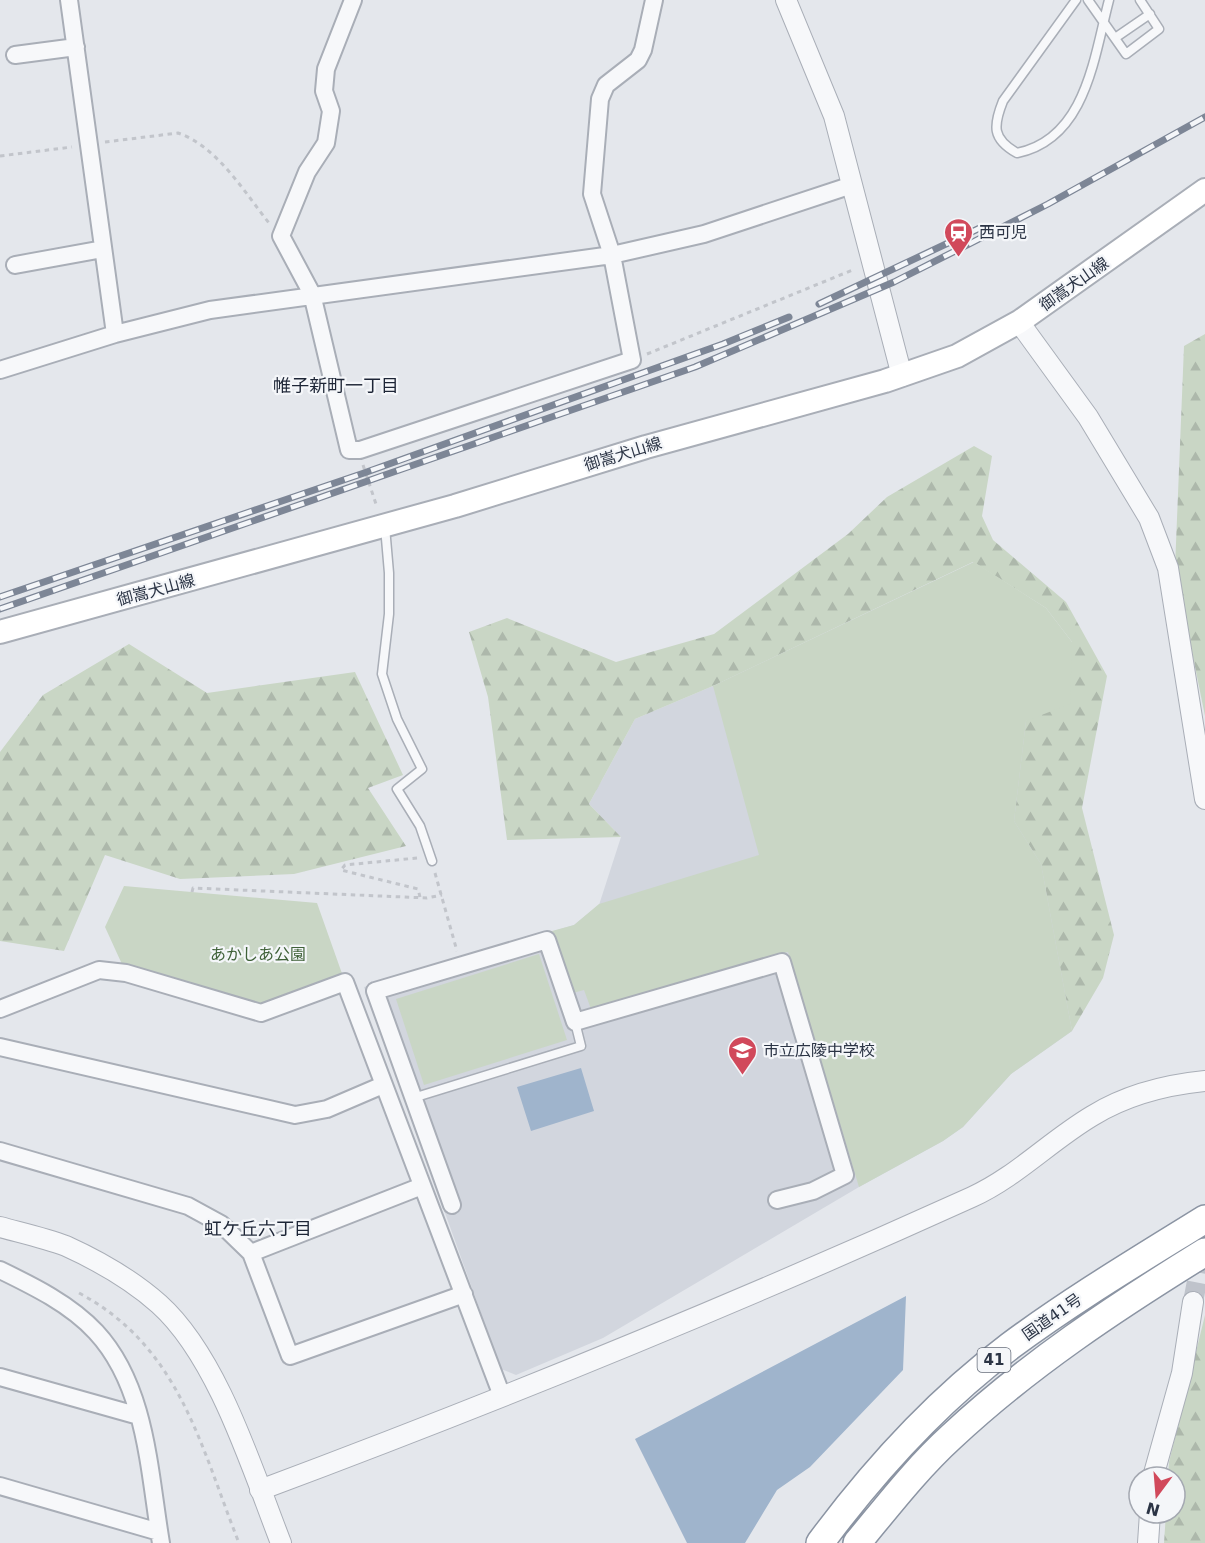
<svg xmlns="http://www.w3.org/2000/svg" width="1205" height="1543" viewBox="0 0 1205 1543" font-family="'DejaVu Sans','Noto Sans JP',sans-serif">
<defs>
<pattern id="forest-firs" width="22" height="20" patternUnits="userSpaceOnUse" patternTransform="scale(1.5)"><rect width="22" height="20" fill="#c9d6c5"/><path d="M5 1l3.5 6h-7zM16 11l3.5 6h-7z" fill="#adb8ab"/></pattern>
</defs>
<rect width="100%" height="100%" fill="#e4e7ec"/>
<!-- built -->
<path fill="#d2d6de" d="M 974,562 L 1026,721 L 1072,1031 L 1011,1074 L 963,1127 L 943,1141 L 859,1187 L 603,1338 L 516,1375 L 501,1369 L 364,987 L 574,925 L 599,905 L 621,837 L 589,804 L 635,719 L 713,686 Z"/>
<!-- forest -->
<path fill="url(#forest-firs)" d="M 1205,334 L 1205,716 L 1175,568 L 1184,346 Z
M 974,446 L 992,456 L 982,516 L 993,540 L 1066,602 L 1107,676 L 1082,808 L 1114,935 L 1103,978 L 1072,1031 L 1041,864 L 1014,821 L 1026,721 L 1072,642 L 1046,608 L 973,562 L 713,686 L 635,719 L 589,804 L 621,837 L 507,840 L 488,697 L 469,632 L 507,618 L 616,662 L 714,634 L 848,534 L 887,497 Z
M 129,644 L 207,693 L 355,672 L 403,775 L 368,788 L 406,846 L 294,874 L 180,879 L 105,855 L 64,951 L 0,941 L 0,752 L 43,695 Z
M 1205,1315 L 1205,1543 L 1164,1543 L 1166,1513 L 1175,1513 L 1175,1477 L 1168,1477 L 1169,1462 Z"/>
<!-- park -->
<path fill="#c9d6c5" d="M 974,562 L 1046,608 L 1072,642 L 1070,704 L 1026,721 L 1014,821 L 1041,864 L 1072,1031 L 1011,1074 L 963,1127 L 943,1141 L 859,1187 L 788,952 L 591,1009 L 584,990 L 573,993 L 552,931 L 574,925 L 599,904 L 759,855 L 713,686 Z
M 124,886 L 317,903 L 345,982 L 261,1013 L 126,973 L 105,927 Z
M 539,954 L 567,1040 L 424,1085 L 396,999 Z"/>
<!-- water -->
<path fill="#9fb4cc" d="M 581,1068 L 594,1111 L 531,1131 L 517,1087 Z
M 906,1296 L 903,1370 L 810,1467 L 777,1490 L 745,1543 L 687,1543 L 635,1439 Z"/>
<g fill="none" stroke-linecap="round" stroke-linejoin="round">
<!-- tertiary-tunnel -->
<path stroke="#bfc3cb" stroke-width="20" stroke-dasharray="20 10" stroke-linecap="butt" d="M 1193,1302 L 1204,1245"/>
<defs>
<path id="service" d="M 1076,0 L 1003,101 C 993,126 992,139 1017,153 C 1086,139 1094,57 1109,0
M 1088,0 L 1126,54 L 1159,29 L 1140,0
M 1115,38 L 1150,14
M 385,527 L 389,573 L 389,614 L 382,674 L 397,719 L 422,769 L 397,789 L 420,826 L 432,861
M 413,1098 L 581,1046 L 575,1022"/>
<path id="minor" d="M 69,0 L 115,334
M 353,0 L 326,69 L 324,91 L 331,111 L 326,143 L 307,172 L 281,236 L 312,294 L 349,450 L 360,450 L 632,360 L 612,255 L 592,194 L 600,99 L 606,85 L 638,60 L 643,50 L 654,0
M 15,55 L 76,47
M 15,265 L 103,249
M 0,370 L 115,334 L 210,310 L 612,255 L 704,234 L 852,185
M 0,1009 L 99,970 L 126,973 L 261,1013 L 345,982 L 502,1396
M 0,1047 L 295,1115 L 327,1109 L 383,1085
M 0,1151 L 188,1206 L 221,1224 L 251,1253 L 290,1356 L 464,1294
M 452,1205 L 375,991 L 547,940 L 575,1022 L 782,962 L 845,1175 L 813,1191 L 777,1200
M 251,1253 L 422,1186
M 0,1270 C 33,1286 70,1304 96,1332 C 147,1387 149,1473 161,1543
M 0,1377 L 139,1416
M 0,1486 L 159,1532"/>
<path id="tertiary" d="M 786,0 L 834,116 L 902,376
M 1019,322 L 1088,417 L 1149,518 L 1168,568 L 1205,799
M 0,1227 C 22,1233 45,1238 66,1246 C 99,1261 132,1280 159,1304 C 218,1357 252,1469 281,1543
M 1153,1477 L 1182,1373 L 1193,1302
M 260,1490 C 501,1400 738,1303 972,1197 C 1016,1177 1050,1141 1092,1116 C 1126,1095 1165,1085 1205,1081
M 1148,1543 L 1150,1513"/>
<path id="secondary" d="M 0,632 L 455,506 L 646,447 L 885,381 L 957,356 L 1019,322 L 1205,190"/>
<path id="trunk" d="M 820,1543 C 874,1470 937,1401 1010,1346 C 1072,1300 1139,1260 1205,1219
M 857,1543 C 887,1507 916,1469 951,1437 C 1028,1365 1116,1307 1205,1252"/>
</defs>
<!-- service casing -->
<use href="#service" stroke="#a9aeb7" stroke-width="11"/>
<!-- minor casing -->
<use href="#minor" stroke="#a9aeb7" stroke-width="20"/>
<!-- tertiary casing -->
<use href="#tertiary" stroke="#a9aeb7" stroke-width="22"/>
<!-- secondary casing -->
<use href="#secondary" stroke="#a9aeb7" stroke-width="26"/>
<!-- trunk casing -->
<use href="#trunk" stroke="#8b94a3" stroke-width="30"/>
<!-- path -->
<path stroke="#c2c5cb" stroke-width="3" stroke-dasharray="4.5 4.5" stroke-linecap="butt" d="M 105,142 L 178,133 C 217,146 245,193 269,223
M 0,156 L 72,147
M 647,354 L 855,269
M 363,465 L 377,507
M 417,858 L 345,865 L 341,870 L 418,889 L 420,897
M 435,873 L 457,951
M 192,892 L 193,888 L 427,898 L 442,895
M 79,1293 C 180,1347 200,1445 239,1543"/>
<!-- service -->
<use href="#service" stroke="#f7f8fa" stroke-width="8"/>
<!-- minor -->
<use href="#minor" stroke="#f7f8fa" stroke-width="16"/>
<!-- tertiary -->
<use href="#tertiary" stroke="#f7f8fa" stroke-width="20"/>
<!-- secondary -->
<use href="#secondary" stroke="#fff" stroke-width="22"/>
<!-- trunk -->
<use href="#trunk" stroke="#fff" stroke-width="27"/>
<defs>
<path id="rail" d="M 819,304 L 982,227
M 0,597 L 364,473 L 723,344 L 789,317
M 0,609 L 695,367 L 894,282 L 1048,204 L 1205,117"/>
</defs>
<!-- rail casing -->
<use href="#rail" stroke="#7d8696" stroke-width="7"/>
<!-- rail -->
<use href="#rail" stroke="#f4f6f9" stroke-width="4.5" stroke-dasharray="14" stroke-linecap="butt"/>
</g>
<!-- icons -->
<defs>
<symbol id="station-pin" viewBox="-11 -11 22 30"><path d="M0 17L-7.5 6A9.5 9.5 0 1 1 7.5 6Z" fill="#d1495b" stroke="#f4f6f9"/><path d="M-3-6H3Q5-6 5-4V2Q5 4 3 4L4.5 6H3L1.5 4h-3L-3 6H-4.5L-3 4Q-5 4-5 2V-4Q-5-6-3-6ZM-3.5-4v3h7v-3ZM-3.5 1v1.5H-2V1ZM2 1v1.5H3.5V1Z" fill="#fff"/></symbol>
<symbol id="school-pin" viewBox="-11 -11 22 30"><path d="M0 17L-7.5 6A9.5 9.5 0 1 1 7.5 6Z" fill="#d1495b" stroke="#f4f6f9"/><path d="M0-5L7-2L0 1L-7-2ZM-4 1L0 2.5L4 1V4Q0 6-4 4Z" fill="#fff"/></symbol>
</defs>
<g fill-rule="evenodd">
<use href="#station-pin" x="942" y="216" width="33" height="45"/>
<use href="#school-pin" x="726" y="1034" width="33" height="45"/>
</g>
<g text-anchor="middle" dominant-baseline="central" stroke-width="4.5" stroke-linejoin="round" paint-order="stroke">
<!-- shield labels -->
<rect fill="#f4f6f9" stroke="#676e7b" stroke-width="1.5" x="977.5" y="1348" width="33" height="24" rx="4.5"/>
<g font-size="15" font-weight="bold" fill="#2b3445">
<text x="994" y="1360">41</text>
</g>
<!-- poi labels -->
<g font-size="16" fill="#2b3445" stroke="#f4f6f9" text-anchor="start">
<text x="979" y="232">西可児</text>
<text x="763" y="1050">市立広陵中学校</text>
</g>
<!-- street labels -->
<g font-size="16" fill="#2b3445" stroke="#f4f6f9">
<text transform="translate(1074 284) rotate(-35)">御嵩犬山線</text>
<text transform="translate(623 454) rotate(-17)">御嵩犬山線</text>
<text transform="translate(156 590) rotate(-15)">御嵩犬山線</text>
<text transform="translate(1052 1317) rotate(-35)">国道41号</text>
</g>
<!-- park labels -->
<g font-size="16" fill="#3f6138" stroke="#f4f6f9">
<text x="258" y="954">あかしあ公園</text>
</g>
<!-- neighbourhood labels -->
<g font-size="18" fill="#1d2536" stroke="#f4f6f9">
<text x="336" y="385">帷子新町一丁目</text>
<text x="258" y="1228">虹ケ丘六丁目</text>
</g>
</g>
<!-- north arrow -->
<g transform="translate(1157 1495) rotate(196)"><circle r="28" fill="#f4f6f9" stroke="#a4a8b1" stroke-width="1.5"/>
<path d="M0-4.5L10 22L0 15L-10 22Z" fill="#d1495b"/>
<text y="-9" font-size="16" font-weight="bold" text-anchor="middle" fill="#2b3445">N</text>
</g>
</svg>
